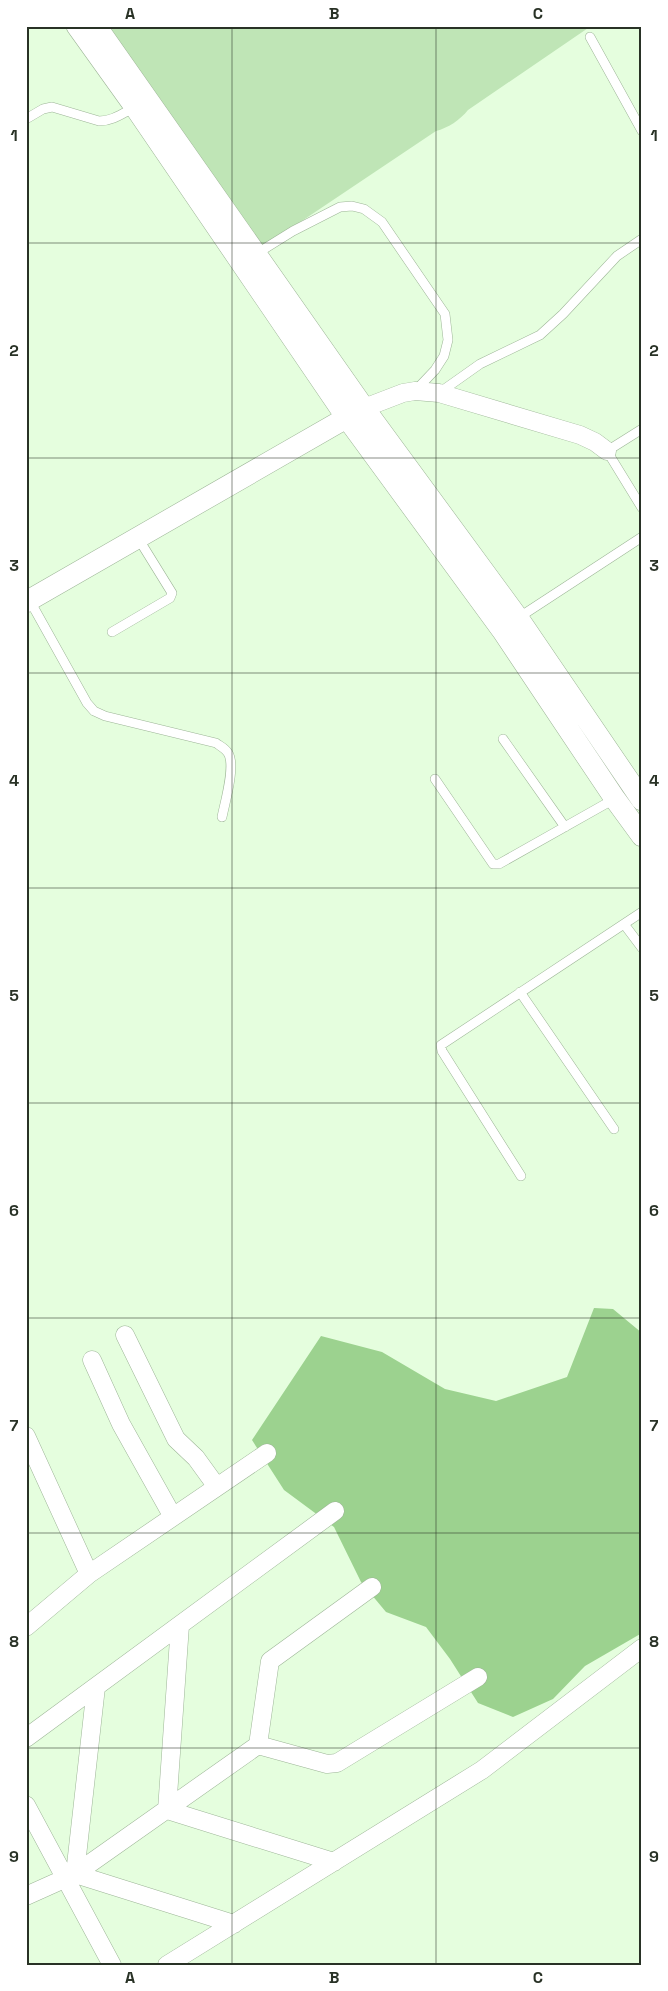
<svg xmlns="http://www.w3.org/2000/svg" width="668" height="1991" viewBox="0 0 668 1991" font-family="'Space Grotesk',sans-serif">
<rect width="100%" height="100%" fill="#e5fede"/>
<!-- green -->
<path fill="#bfe5b6" d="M 104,26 L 591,26 L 468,110 C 460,120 448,128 436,131 L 260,249 Z"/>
<!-- water -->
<path fill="#9cd28f" d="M 594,1308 L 613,1309 L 642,1333 L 642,1633 L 585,1666 L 553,1699 L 513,1717 L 478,1703 L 450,1659 L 426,1627 L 386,1612 L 361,1582 L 334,1527 L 284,1490 L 252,1440 L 321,1336 L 382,1352 L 445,1389 L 496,1401 L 567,1377 Z"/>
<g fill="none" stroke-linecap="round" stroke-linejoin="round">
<defs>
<path id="service" d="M 590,37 L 642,131
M 26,119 L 43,109 L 52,107 L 99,121 C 113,121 123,113 135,107
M 256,254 L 293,231 L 340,207 L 352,206 L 364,209 L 382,222 L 445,314 L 448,340 L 444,356 L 435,370 L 416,390
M 439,393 L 480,364 L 540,335 L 563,314 L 617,256 L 642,239
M 642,429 L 607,451 L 642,508
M 30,601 L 87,703 L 94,711 L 105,716 L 216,743 C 220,746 225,748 228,753 C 236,765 225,802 222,817
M 518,618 L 642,537
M 112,632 L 170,598 L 172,593 L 138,538
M 503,739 L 565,827
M 435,779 L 493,864 L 499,864 L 616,798
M 624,924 L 642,948
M 520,992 L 614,1129
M 521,1176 L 442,1051 L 441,1045 L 642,912"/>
<path id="minor" d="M 364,408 L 403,393 L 415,391 L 439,393 L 580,435 L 595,442 L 607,451
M 125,1335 L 176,1439 L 196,1458 L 217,1487
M 92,1360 L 121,1424 L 173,1517
M 26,1436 L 89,1574
M 180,1625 L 167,1810 L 334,1862
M 26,1627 L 89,1574 L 267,1453
M 96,1687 L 75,1874 L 234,1924
M 26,1738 L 335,1511
M 258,1745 L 327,1764 L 337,1763 L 478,1677
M 26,1805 L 112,1965
M 26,1896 L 75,1874 L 258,1745 L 270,1661 L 372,1587
M 167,1965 L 482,1770 L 642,1648"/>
<path id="tertiary" d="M 77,26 L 135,107 L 347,418 L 502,630 L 615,799 L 642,836
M 96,26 L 364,408 L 518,618 L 642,800
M 26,602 L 360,410"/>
</defs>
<!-- service casing -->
<use href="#service" stroke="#9db597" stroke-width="10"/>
<!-- minor casing -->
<use href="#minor" stroke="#9db597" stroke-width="19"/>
<!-- tertiary casing -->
<use href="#tertiary" stroke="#9db597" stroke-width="22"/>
<!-- service -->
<use href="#service" stroke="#fff" stroke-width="9"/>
<!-- minor -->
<use href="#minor" stroke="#fff" stroke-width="18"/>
<!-- tertiary -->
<use href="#tertiary" stroke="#fff" stroke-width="21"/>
</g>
<!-- grid -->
<path fill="none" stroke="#293226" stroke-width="1" stroke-opacity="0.55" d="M 232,26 L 232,1965M 436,26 L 436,1965M 26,243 L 642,243M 26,458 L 642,458M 26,673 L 642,673M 26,888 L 642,888M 26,1103 L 642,1103M 26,1318 L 642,1318M 26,1533 L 642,1533M 26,1748 L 642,1748"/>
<!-- border -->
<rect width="668" height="1991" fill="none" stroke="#ffffff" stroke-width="55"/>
<rect x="28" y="28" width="612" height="1936" fill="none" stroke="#293226" stroke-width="2"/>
<g font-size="16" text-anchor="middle" font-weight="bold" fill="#293226">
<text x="130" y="19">A</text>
<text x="334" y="19">B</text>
<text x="538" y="19">C</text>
<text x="14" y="141">1</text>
<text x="654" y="141">1</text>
<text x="14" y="356">2</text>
<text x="654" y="356">2</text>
<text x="14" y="571">3</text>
<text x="654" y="571">3</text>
<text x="14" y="786">4</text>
<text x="654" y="786">4</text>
<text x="14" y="1001">5</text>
<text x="654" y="1001">5</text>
<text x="14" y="1216">6</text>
<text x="654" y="1216">6</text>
<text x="14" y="1431">7</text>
<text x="654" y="1431">7</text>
<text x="14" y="1647">8</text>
<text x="654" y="1647">8</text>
<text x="14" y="1862">9</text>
<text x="654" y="1862">9</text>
<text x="130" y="1983">A</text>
<text x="334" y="1983">B</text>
<text x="538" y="1983">C</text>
</g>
</svg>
